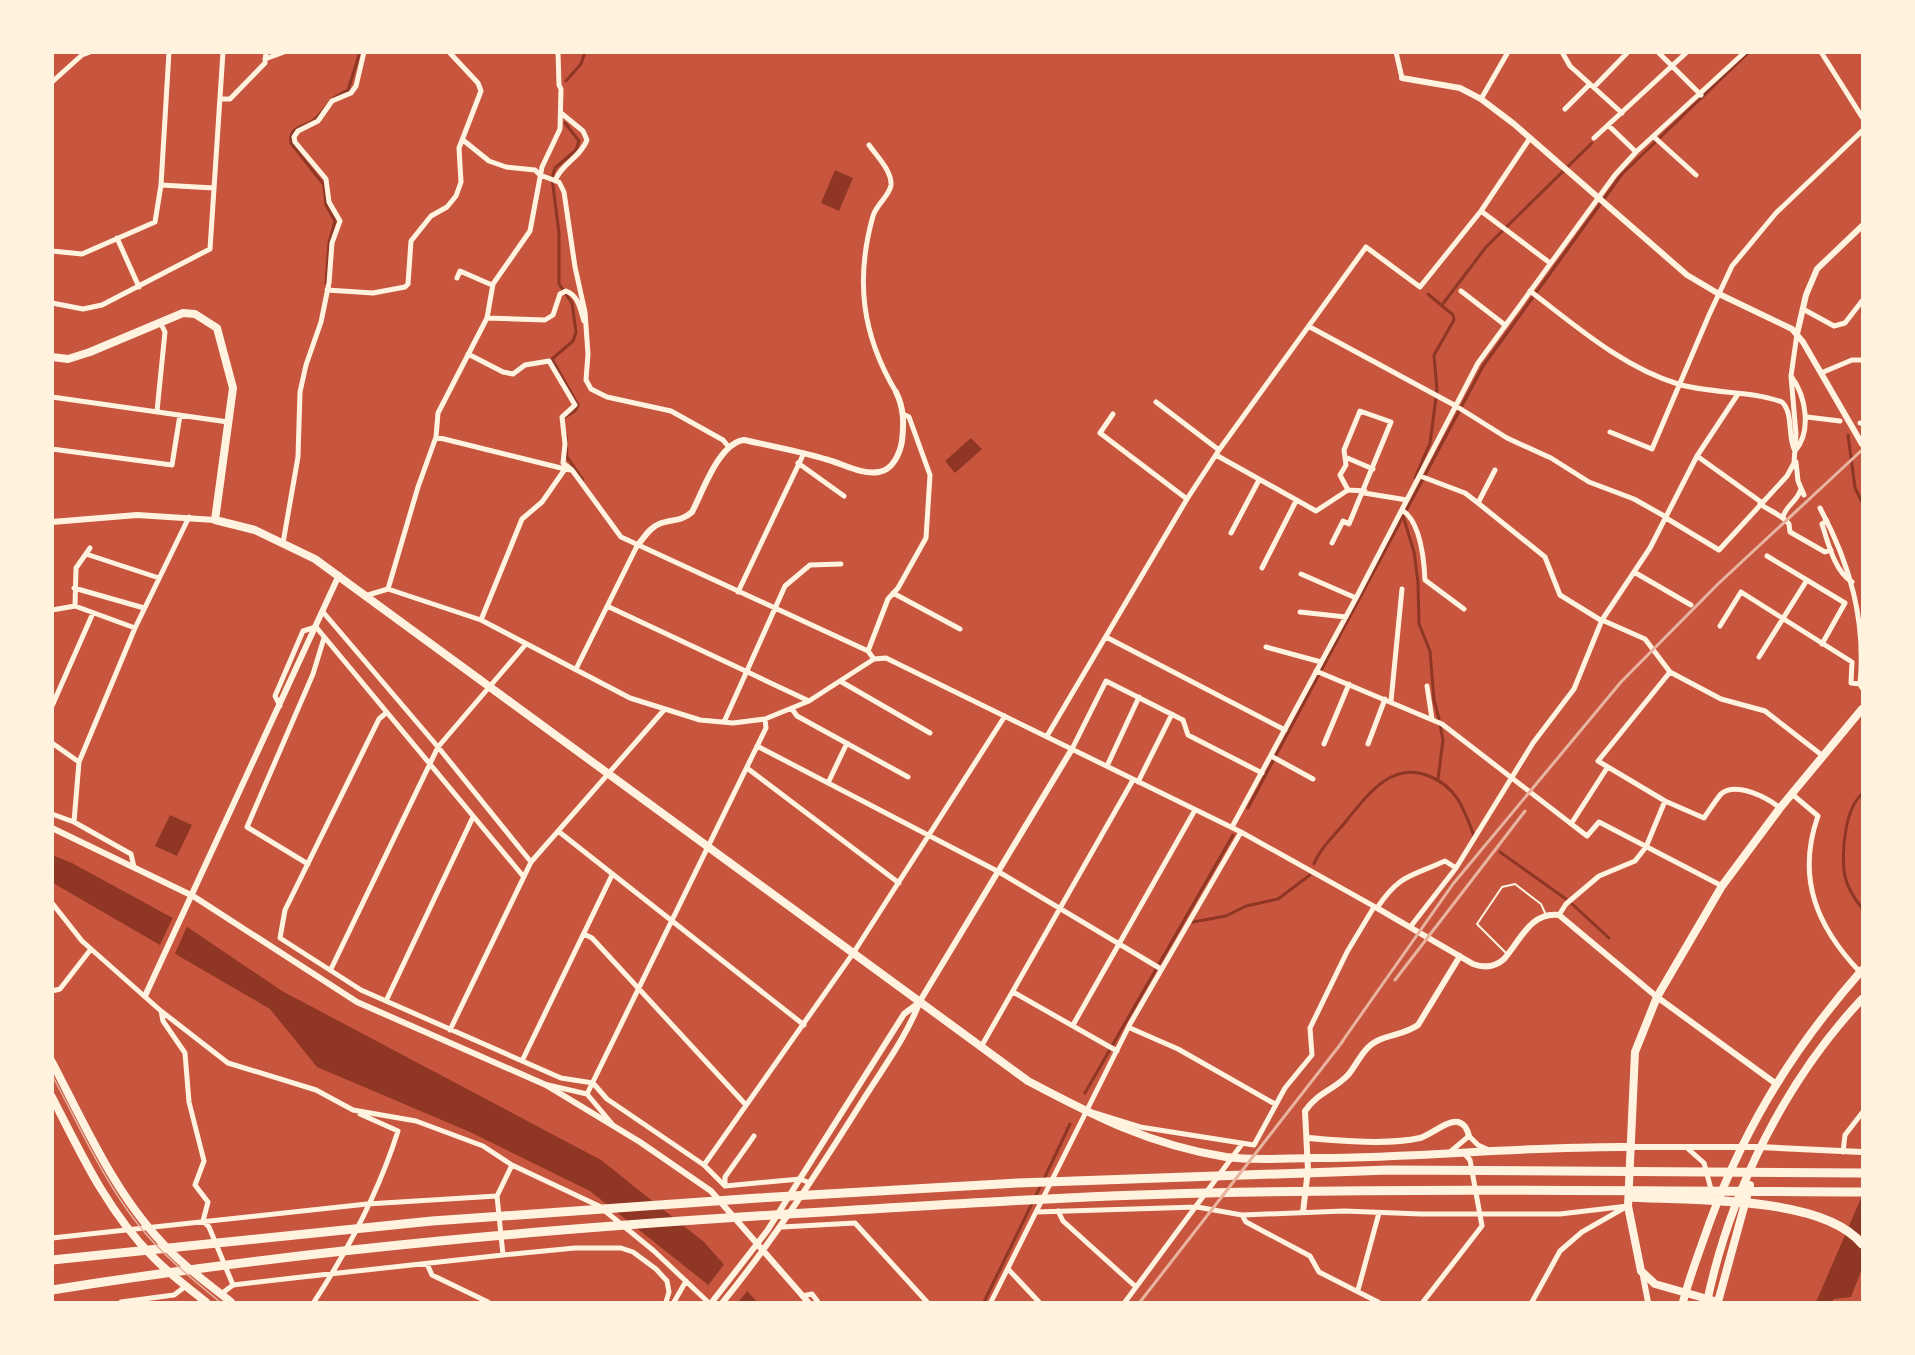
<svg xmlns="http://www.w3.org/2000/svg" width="1915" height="1355" viewBox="0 0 1915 1355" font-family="'Roboto Condensed',sans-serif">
<rect width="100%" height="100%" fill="#c8553d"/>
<!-- water -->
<path fill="#8f3625" d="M 835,170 L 853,178 L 839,211 L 821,203 Z
M 971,438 L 982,449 L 955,473 L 945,461 Z
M 170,815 L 192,825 L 177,856 L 155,846 Z
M 52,855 L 72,863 L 180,922 L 282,991 L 601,1160 L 704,1242 L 757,1302 L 719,1302 L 707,1284 L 590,1191 L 470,1132 L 317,1067 L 270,1009 L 53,883 Z
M 1862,1196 L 1862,1269 L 1851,1297 L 1834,1299 L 1832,1302 L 1816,1302 Z"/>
<!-- pier -->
<path fill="#c8553d" d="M 174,915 L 188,924 L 174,956 L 159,947 Z
M 726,1262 L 749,1289 L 738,1302 L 715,1302 L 706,1288 Z"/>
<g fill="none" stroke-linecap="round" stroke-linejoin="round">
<!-- stream -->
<path stroke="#8f3625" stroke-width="3" d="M 566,81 L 581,64 L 585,52
M 565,123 L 579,141 L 576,150 L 555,168 L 552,178 L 559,233 L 559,284 L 572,303 L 576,332 L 573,341 L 552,359 L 578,405 L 575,411 L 565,417
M 326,283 L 329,243 L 335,221 L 326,205 L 324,185 L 291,143 C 288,125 306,128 316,118 C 332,103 325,101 348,90 L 360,52
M 1442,305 L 1486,247 L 1592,143
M 566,435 L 567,457 L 583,480
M 1848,435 L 1855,488 L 1862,502
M 1415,478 L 1430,443 L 1437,390 L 1434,355 L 1454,320 L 1453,315 L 1428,294
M 1404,519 L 1414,552 L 1418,582 L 1419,624 L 1430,651 L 1434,700 L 1439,719
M 1438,779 L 1443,740 L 1440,725
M 1862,794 C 1845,809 1842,849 1844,870 C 1845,883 1854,899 1862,908
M 1248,808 L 1483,366 L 1622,174 L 1749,52
M 1500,852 L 1566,899
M 1314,864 C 1320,848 1336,834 1347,820 C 1368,794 1392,761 1429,776 C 1457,787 1464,809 1474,836
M 1571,903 L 1609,938
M 1193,922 L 1226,916 L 1246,906 L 1278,899 L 1310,875
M 1085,1093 L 1233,835
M 1044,1179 L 1070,1124
M 984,1302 L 1041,1185"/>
<!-- service -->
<path stroke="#fff3e0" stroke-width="2" d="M 1507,954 L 1477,924 L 1502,887 L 1515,884 L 1541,904 L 1546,915"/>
<!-- minor -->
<path stroke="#fff3e0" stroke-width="5" d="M 1396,52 L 1402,78
M 1562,52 L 1570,66 L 1622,113
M 1658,52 L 1701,95
M 1821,52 L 1862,117
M 265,59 L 284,52
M 52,82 L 82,55 L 90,52
M 1594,87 L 1628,52
M 220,99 L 230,99 L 265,63 L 266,52
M 1481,99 L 1508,52
M 1565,109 L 1589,85
M 1608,125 L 1636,152
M 1654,137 L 1696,175
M 1594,138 L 1687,52
M 463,140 L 489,161 L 506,167 L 535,170 L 540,175 L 559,182 L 564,192 L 575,267 L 585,312 L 588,354 L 586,380 L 591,389 L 607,397 L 671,411 L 723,440 L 728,446
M 869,145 C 876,155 892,171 891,185 C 890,195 876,205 873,216 C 855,280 862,335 896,392
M 555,181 C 561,164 580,158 587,140 L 583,131 L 561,113
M 161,185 L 214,188
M 1481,211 L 1550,263
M 117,238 L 139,287
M 52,251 L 82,254 L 155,222 L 161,185 L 169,52
M 457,278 L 460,271 L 492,285
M 327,290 L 373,293 L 405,287 L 408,284 L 411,241 L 431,216 L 447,207 L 456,196 L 461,182 L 459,148 L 481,91 L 478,83 L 449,52
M 1461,291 L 1505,325
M 1530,291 C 1575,325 1622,367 1678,384 C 1711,394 1749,390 1782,402 C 1794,414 1787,437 1795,451 C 1812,431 1806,396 1791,376
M 52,303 L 83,309 L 102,305 L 210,249 L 223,52
M 1803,309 L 1834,326 L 1845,323 L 1862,301
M 487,318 L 545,320 L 553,315 L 560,294 L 566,291 C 579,296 580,309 584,321
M 1310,327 L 1456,406 L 1507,438 L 1551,458 L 1589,482 L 1634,499 L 1666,517
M 468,354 L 503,372 L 513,374 L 525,365 L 549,361 L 575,405 L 562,417 L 565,444 L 563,463 L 572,470 L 621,537 L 868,651 L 874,659
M 1821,373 L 1852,360 L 1862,360
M 52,397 L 228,422
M 1156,402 L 1219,450
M 157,411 L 165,332 L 160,322
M 1113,414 L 1100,433 L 1187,499
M 1807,417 L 1840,421
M 1860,423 L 1862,423
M 1610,432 L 1652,449 L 1709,315 L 1732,266 L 1776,213 L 1862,131
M 436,437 L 565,469
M 52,449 L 172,465 L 180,415
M 1216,455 L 1316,511 L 1348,490 L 1365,491
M 1697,456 L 1761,502
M 1345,457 L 1373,469
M 1796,462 L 1798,481 L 1804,495
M 798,463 L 844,496
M 1420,476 L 1465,493 L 1478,503 L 1545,557 L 1560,595 L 1602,621
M 1364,493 L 1407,500
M 1478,503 L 1495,470
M 1760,504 C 1770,511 1782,515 1789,524 L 1790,532 L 1825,552 L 1831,550
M 1820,508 C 1850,564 1866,620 1860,684 L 1862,688
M 1402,510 C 1421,522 1424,559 1425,580 L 1464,609
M 1783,517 C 1786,505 1797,502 1801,489
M 1666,518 L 1719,550 L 1787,476 L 1794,463 L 1796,434 L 1791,376 L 1797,334
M 1827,521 L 1822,524 C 1828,543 1835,572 1852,582
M 1231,533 L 1259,480
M 283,543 L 298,457 L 300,392 L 306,365 L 321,322 L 329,283 L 332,243 L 340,221 L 329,202 L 326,179 L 295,142 L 294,137 L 298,131 L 318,121 L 332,101 L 351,93 L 356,86 L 364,52
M 1332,543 L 1343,521 L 1349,524 L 1391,422 L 1360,411 L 1344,450 L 1346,465 L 1340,475 L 1348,490
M 86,554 L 159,578
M 1767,556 L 1845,603 L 1822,644
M 1262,568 L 1296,501
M 1634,572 L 1691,605
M 1301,574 L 1356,598
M 74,588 L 144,608
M 388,589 L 418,487 L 436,437 L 438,413 L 487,318 L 493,284 L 530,231 L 542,167 L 560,129 L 561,89 L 559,85 L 558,52
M 738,592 L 804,453
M 893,593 L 960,629
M 368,595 L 388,589 L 481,620 L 630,698 L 700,720 L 733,723 L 765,719 L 809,701 L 874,659 L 886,658 L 1241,832 L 1377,908 C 1400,874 1410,877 1445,861 L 1456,868
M 75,606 L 76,568 L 90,548
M 607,606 L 809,701
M 52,610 L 75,606 L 135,628
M 323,612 L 438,747 L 531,862
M 1300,612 L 1346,617
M 481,620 L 522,519 L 542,502 L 565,469 L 571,470
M 1602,620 L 1645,639 L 1670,672 L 1721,699 L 1765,711 L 1823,756
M 1720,626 L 1741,592 L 1852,662 L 1851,683 L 1860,684
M 1106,637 L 1285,730
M 1266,647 L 1321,662
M 868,651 L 888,599 L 898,588 L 926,538 L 930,475 L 909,417 L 903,414
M 1759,657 L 1807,580
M 576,669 L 637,546
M 1316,671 L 1442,724 L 1587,836 L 1599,822 L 1722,886
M 1670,672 L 1598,761 L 1665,801 L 1704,818 C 1709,811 1715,801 1721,794 C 1736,781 1768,798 1780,808
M 840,681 L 930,733
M 1427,686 L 1432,719
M 1391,701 L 1402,589
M 52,706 L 93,613
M 280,706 L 275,696 L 303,631 L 316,627 L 523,876
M 792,709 L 797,716 L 908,777
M 386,713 L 379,719 L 285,910 L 280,938 L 361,990 L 561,1078 L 593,1083 L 607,1099 L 704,1165 L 725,1186 L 800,1179 L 810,1183
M 724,722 L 785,586 L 810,565 L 841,564
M 1047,736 L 1187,499 L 1219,450 L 1366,247 L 1420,287 L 1481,211 L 1530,138
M 52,743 L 79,762 L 74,822
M 1324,744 L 1349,684
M 1368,744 L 1385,699
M 757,746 L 999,872 L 1161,969
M 1072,749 L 1106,681 L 1183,720 L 1188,735 L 1262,773
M 1271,756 L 1313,779
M 79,762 L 135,628 L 189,517
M 1107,766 L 1139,697
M 747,768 L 899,883
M 1138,782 L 1172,714
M 828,783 L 847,743
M 1792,794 L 1818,816 C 1796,878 1817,927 1860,972
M 52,814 L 74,822 L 131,854 L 134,867
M 1571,824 L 1607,768
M 1232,827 L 1356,598 L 1478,363 L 1615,175 L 1636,152 L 1745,52
M 558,831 L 804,1025
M 308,864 L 247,827 L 313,674 L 324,638
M 52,903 L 82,941 L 161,1011 L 228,1063 L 316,1090 L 353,1110 L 416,1121 L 483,1146 L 512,1165 L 599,1206 L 654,1251 L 708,1302
M 1559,915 L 1566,904 L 1599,876 L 1635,861 L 1646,847 L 1665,801
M 1411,926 L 1456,868 L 1533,743 L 1574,689 L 1602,620 L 1650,548 L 1697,456 L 1738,394
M 584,934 L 592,938 L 746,1105
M 331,969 L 438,747 L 526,644
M 52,991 L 60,989 L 91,949
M 1013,992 L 1117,1051
M 386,1001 L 473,817
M 161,1011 L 163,1021 L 185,1053 L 189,1102 L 204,1161 L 195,1185 L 208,1202 L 203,1221
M 1073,1025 L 1195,810
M 1130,1028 L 1178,1049 L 1275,1104
M 450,1030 L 531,862 L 664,710
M 981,1047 L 1133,780
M 522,1061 L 612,875
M 548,1085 L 587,1094 L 613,1125
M 587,1094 L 766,728 L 765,719
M 1095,1113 L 1140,1127 L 1254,1145 L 1285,1088 L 1312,1055 L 1310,1028 L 1347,952 L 1374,907
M 1686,1147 L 1704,1163 L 1712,1193
M 1450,1152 L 1469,1136 L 1478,1145 L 1489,1150
M 1843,1152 L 1845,1135 L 1862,1113
M 704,1165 L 854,952 L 1005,716
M 725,1186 L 725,1177 L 754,1136
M 1058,1211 L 1063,1221 L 1136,1287
M 1036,1212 L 1197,1207 L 1242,1215 L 1344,1211 L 1421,1214 L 1560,1214 L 1628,1206
M 1242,1215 L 1246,1222 L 1310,1256 L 1319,1272 L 1378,1302
M 203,1221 L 209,1227 L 233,1285
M 782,1227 L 855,1223 L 927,1302
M 52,1238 L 367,1204 L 497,1196
M 503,1255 L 497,1196 L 512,1165
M 427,1264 L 432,1275 L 488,1302
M 1008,1269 L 1039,1302
M 1358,1290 L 1379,1213
M 221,1294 L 233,1285 L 293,1278 L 503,1255 L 575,1248 L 621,1248 L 633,1252 L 656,1269 L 667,1281 L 669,1292 L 666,1302
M 802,1296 L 812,1294 L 818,1302
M 121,1302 L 174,1295 L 186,1286
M 314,1302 C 348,1250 379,1191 398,1131 L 360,1114
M 674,1302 L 686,1281
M 991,1302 L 1130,1024 L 1241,832
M 1125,1302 L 1242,1144
M 1423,1302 L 1482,1226 L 1470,1160 L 1463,1152
M 1532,1302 L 1560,1251 L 1582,1232 L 1624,1208"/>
<!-- tertiary -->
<path stroke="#fff3e0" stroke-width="6" d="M 1402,78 L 1460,88 L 1481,99 L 1514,124 L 1687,275 L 1719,294 L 1792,329 L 1803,342 L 1862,444
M 1797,334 L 1806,295 L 1817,269 L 1862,226
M 52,522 L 137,515 L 215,520
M 637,546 C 644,538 649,528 659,524 C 671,519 681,522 692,512 C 703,491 719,443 744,440 C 771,446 799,451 825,459 C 842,463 860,475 879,472 C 893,470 900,453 902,441 C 904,423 904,408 896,392
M 52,828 L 193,896 L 357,1002 L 546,1085 L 640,1142 L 711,1191 L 808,1302
M 1377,908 L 1473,964 C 1484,968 1494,968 1504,959 C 1520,941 1531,911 1559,915 L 1657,997 L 1775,1083
M 145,996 L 339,575
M 1309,1138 C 1341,1141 1389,1145 1420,1138 C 1431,1135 1447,1120 1458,1122 C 1465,1124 1467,1129 1469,1136
M 1630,1147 L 1760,1147 L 1862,1152
M 1303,1212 L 1308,1170 L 1305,1111 C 1318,1092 1334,1090 1348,1075 C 1358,1063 1363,1047 1379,1040 C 1393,1034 1405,1034 1418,1025 L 1460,956
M 1642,1271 L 1648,1302
M 712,1302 L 767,1231 L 904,1014 L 920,1002
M 723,1302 C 775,1238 819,1170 863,1100 C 883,1068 907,1036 920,1001 L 1072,749"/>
<!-- secondary -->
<path stroke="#fff3e0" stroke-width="8" d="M 52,357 L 68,359 L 90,352 L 183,313 L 195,314 L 217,328 L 233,388 L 215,520 L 255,530 L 315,559 L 1028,1081 C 1094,1116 1150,1145 1226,1157 C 1256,1161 1287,1158 1317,1158 C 1421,1158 1526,1146 1630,1147
M 1718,1302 L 1655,1284 L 1641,1271 L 1628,1206 L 1635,1052 L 1657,997 L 1722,886 L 1780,808 L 1862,709"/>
<!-- primary -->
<path stroke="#fff3e0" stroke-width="8" d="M 52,1062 C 86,1127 116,1197 168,1249 C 187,1269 210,1285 231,1302
M 52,1097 C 81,1154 108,1212 153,1257 C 169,1274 189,1288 206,1302"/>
<!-- trunk -->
<path stroke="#fff3e0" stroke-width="8" d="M 1683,1302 C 1688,1282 1696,1261 1703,1241 C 1739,1136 1789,1053 1862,970
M 1707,1302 C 1730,1192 1785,1081 1862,999
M 1718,1302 L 1750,1185"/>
<!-- motorway -->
<path stroke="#fff3e0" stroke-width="9" d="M 1630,1197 C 1692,1201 1822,1195 1862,1244
M 52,1260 L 432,1221 L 758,1198 L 1018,1183 L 1389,1170 L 1862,1173
M 52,1290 C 308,1249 566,1227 823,1212 C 951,1204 1078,1196 1206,1193 C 1425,1188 1644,1191 1862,1192"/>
<!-- tram -->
<path stroke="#e9b49f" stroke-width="1.5" d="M 52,1075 C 79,1125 102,1178 137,1223 C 160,1253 191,1278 220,1302"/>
<!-- rail -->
<path stroke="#e9b49f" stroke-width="3" d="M 1395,980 L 1525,811
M 1339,1046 L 1453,884 L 1621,682 L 1718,584 L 1862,450
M 1140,1302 L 1343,1041"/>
</g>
<!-- border -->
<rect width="1915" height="1355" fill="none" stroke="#fff3e0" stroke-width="108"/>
</svg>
